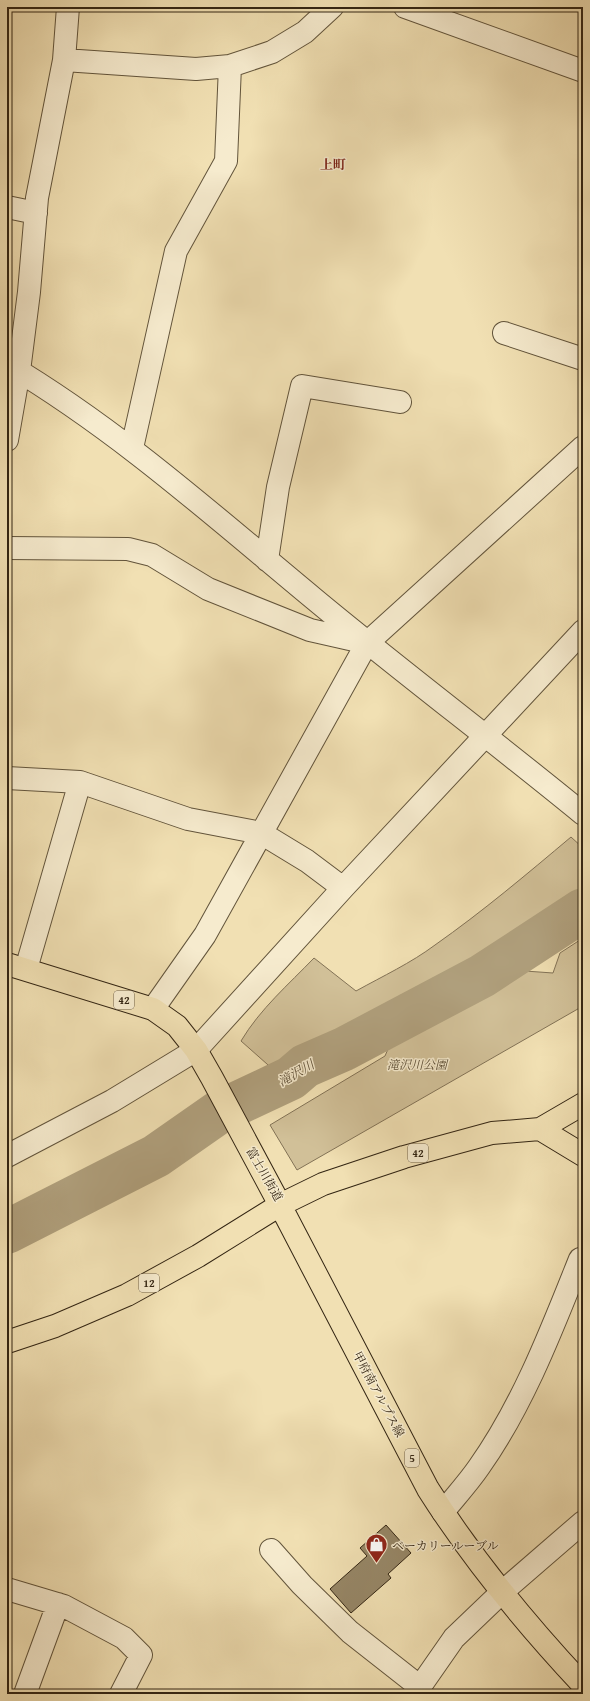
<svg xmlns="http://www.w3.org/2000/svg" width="590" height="1701" viewBox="0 0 590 1701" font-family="'Gentium Book Plus','Noto Serif JP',serif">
<rect width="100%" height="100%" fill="#f1e0b3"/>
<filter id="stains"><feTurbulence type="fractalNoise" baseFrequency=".005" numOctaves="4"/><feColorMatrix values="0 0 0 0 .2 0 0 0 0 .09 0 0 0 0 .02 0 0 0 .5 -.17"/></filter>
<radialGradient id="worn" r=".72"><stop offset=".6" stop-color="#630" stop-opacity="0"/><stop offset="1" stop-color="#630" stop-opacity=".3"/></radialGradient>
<!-- green -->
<path fill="#d1c098" stroke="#827256" d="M 571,837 L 583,848 L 583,897 L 462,977 L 443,984 L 398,1011 L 375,1020 L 309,1053 L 276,1072 L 241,1041 C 260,1009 289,984 314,958 L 356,991 C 383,976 411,963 435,945 C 482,912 527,874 571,837 Z
M 583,938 L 583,1006 L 297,1170 L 270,1125 L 385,1056 C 395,1032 399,1034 423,1030 L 429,1023 L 525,971 L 553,973 L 560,953 Z"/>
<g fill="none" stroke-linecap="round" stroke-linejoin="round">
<!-- river -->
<path stroke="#b0a07d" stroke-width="44" d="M 7,1232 L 156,1156 L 219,1112 L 291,1078 L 305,1066 L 344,1049 L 482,976 L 583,910"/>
</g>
<!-- building -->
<path fill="#968666" stroke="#332513" d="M 386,1525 L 411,1553 L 388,1574 L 391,1578 L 351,1613 L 330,1589 L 367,1556 L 360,1548 Z"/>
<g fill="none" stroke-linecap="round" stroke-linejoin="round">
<defs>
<path id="minor" d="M 405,7 L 583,71
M 64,60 L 196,69 L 230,66 L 272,52 L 305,32 L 332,7
M 7,207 L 36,213
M 504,333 L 583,359
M 7,364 C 118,430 214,516 313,598 C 402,672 494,741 583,814
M 7,440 L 19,371 L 29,292 L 37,198 L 64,60 L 68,7
M 132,448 L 176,251 L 226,161 L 230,66
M 7,548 L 128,549 L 152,555 L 208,589 L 310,630 L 363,642
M 267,560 L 278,487 L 302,386 L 400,402
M 7,778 L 80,782 L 188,819 L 261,833 L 307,861 L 343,888
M 26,969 L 80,782
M 153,1009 L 205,935 L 367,643 L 583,447
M 7,1156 L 112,1101 L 196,1050 L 343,888 L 583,631
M 443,1512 C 455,1497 468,1483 479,1467 C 523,1405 552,1329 580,1259
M 271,1550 L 302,1585 L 350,1632 L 420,1687
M 7,1589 L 64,1606 L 124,1638 L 141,1655 L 121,1694
M 25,1694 L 58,1604
M 415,1694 L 454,1638 L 501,1593 L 583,1522"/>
<path id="major" d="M 7,964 L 153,1009 L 177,1026 L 196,1050 L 212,1078 L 280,1205 L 323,1184 L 404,1157 L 492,1133 L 540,1129 L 583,1155
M 540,1129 L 583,1104
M 7,1342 L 55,1326 L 127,1295 L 198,1256 L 280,1205 L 428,1489 C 473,1560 525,1623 583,1685"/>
</defs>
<!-- minor casing -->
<use href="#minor" stroke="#62543b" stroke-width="24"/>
<!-- major casing -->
<use href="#major" stroke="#332513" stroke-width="24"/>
<!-- minor -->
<use href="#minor" stroke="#f6ebce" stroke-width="22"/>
<!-- major -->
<use href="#major" stroke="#f1e0b3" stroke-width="22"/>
</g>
<!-- icons -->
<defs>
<symbol id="shop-pin" viewBox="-11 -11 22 30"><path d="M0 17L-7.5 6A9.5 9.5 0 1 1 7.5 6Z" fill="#8f2418" stroke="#f6ebce"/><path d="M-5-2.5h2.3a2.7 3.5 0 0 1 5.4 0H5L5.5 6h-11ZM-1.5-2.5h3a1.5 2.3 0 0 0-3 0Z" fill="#fff"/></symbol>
</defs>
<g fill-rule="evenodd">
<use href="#shop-pin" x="364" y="1532" width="25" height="34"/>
</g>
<g text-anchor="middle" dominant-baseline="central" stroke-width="3" stroke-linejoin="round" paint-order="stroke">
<!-- shield labels -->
<g fill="#f6ebce" stroke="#6e604b" stroke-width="1">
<rect x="114" y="991" width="20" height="18" rx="3"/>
<rect x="408" y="1144" width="20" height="18" rx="3"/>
<rect x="139" y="1274" width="20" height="18" rx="3"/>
<rect x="405" y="1449" width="14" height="18" rx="3"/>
</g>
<g font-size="11" font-weight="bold" fill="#332513">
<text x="124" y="1000">42</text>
<text x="418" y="1153">42</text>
<text x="149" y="1283">12</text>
<text x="412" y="1458">5</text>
</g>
<!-- park labels -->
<g font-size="12" font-style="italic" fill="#5a4c34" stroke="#f6ebce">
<text x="417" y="1064">滝沢川公園</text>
</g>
<!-- street labels -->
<g font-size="12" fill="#332513" stroke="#f6ebce">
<text transform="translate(265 1174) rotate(60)">富士川街道</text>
<text transform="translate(379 1394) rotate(62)">甲府南アルプス線</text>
</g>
<!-- poi labels -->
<g font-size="12" fill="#332513" stroke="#f6ebce" text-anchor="start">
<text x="392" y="1545">ベーカリールーブル</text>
</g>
<!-- neighbourhood labels -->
<g font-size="13" font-weight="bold" fill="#7a1f14" stroke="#f6ebce">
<text x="333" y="164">上町</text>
</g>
<!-- water labels -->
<g font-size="13" font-style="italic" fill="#5f5038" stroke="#f6ebce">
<text transform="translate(296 1073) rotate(-30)">滝沢川</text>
</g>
</g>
<!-- margin -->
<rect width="590" height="1701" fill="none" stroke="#f1e0b3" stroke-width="24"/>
<rect x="8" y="8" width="574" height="1685" fill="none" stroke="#332513" stroke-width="2"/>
<rect x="12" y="12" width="566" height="1677" fill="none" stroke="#332513"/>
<rect width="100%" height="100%" filter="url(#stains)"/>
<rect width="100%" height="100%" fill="url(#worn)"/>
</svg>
